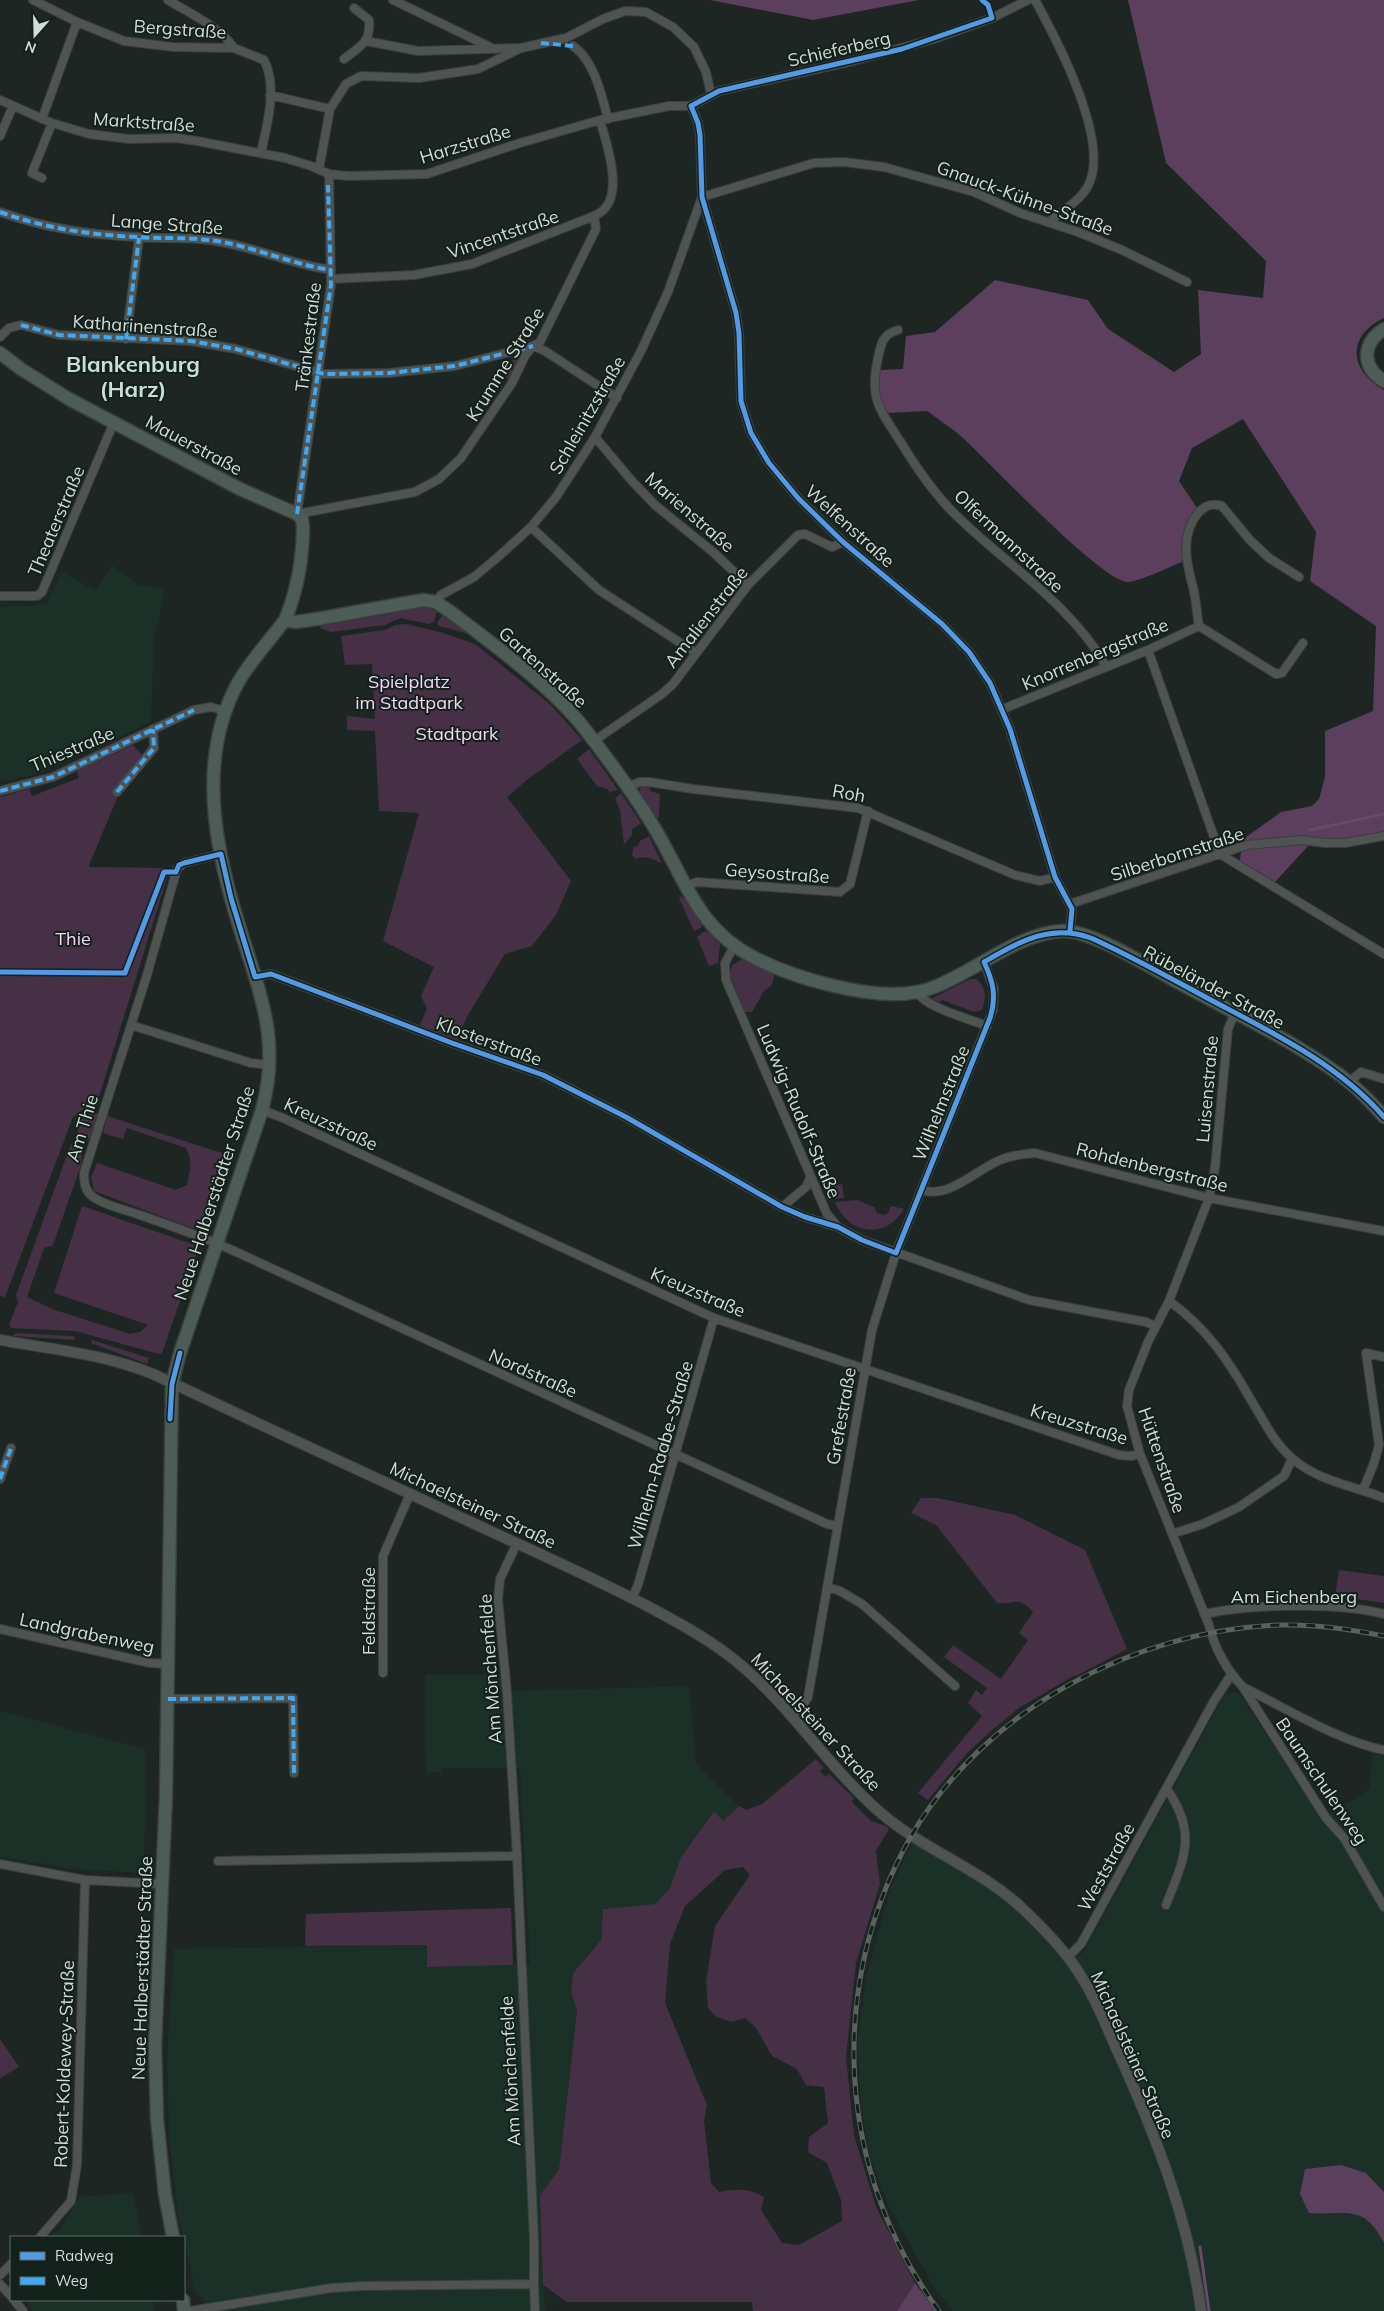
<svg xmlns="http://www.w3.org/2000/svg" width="1384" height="2311" viewBox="0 0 1384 2311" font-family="Mulish,sans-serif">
<rect width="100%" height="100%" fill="#1e2623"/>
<!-- built -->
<path fill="#1b3026" d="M 112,565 L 138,585 L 165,589 L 154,640 L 151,722 L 34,775 L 0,782 L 0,607 L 46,605 L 62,572 L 96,591 Z
M 425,1675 L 497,1675 L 502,1680 L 504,1690 L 516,1691 L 689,1686 L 696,1764 L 739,1806 L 723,1821 L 714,1812 L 681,1857 L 670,1888 L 655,1904 L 603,1909 L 601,1940 L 573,1973 L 571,1991 L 577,2011 L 559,2169 L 540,2195 L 545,2311 L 207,2311 L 204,2298 L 196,2294 L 178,2215 L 169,2136 L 167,2057 L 174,1949 L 427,1945 L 427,1967 L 530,1963 L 520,1768 L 442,1768 L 441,1772 L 426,1772 Z
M 1226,1692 L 1239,1693 L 1321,1818 L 1370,1789 L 1372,1753 L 1384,1756 L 1384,2192 L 1366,2173 L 1326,2214 L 1356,2212 L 1375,2226 L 1384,2243 L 1384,2311 L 953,2311 L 937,2292 L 890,2209 L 870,2157 L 861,2107 L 857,2044 L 866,1979 L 890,1890 L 912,1843 L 979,1882 L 1007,1902 L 1036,1928 L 1062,1958 L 1083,1953 Z
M 0,1711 L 145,1749 L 145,1816 L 144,1868 L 141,1873 L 76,1869 L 0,1857 Z
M 133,2193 L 142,2237 L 51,2237 L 62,2227 L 79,2197 Z
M 25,2300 L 153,2300 L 155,2311 L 33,2311 Z"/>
<!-- green -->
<path fill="#453046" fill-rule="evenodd" d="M 517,353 L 518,363 L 510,382 L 500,367 L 513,363 L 511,354 Z
M 415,607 L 423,607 L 437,611 L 434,622 L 429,624 L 400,618 L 385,625 L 362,628 L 331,632 L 320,628 L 323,625 L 384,615 Z
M 443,614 L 467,630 L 465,633 L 439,626 L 437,623 Z
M 406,624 L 443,633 L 475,644 L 551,705 L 582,740 L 528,779 L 507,797 L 571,881 L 556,915 L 532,946 L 505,954 L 468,1015 L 457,1039 L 420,1025 L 427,1009 L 421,996 L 434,967 L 383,941 L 419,813 L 379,811 L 375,731 L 347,730 L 347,716 L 375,719 L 372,664 L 345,665 L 341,636 L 385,630 L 396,625 Z
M 133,745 L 142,755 L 115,789 L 118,796 L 89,865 L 90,867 L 170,868 L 99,1097 L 73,1117 L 5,1297 L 0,1296 L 0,797 L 29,789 L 32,796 L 79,778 L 77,771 Z
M 589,749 L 618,790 L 609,792 L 607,789 L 597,786 L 577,759 Z
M 647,786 L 650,787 L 650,791 L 660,794 L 659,817 L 655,818 L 639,793 L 641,787 Z
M 621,793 L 641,823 L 632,829 L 632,835 L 624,845 L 620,810 L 615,799 Z
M 649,836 L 661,862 L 660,863 C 653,859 643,855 636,859 L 632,856 L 634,846 L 637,847 L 640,841 Z
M 681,896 L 685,898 L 702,924 L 701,928 L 694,931 L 679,898 Z
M 705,931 L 711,933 L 720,944 L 718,963 L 709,966 L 697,937 Z
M 741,960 L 746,960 L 772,971 L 774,976 L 772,985 L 764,991 L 752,1012 L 745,1012 L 730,976 L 732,965 Z
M 970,979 L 976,979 C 987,987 986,999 982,1010 L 974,1012 L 942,1000 L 940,1002 L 931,999 Z
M 87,1110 L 100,1114 L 92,1137 L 85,1142 L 80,1141 C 75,1131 80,1118 87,1110 Z
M 107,1116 L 231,1156 L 205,1229 L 199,1230 L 192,1228 L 94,1191 L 91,1177 L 97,1163 L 176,1190 L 187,1185 C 190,1171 193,1161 186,1148 L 127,1128 L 123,1139 L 103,1133 Z
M 71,1144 C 83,1148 83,1159 80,1168 L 53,1245 L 44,1248 L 27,1297 L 52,1309 L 130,1334 L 140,1332 L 148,1325 L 54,1293 L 82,1206 L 195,1245 L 197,1252 L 162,1353 L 159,1354 L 75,1331 L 11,1328 L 9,1325 L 18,1302 L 16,1295 Z
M 842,1184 L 844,1198 L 834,1199 L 828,1186 Z
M 857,1200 L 874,1207 L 877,1213 L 884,1215 L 888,1213 L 891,1206 L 904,1209 C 885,1241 848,1234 835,1202 Z
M 16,1333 L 72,1336 L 75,1337 L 74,1340 L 13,1336 Z
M 92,1340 L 149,1358 L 147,1364 L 91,1343 Z
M 921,1498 L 938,1498 L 1015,1515 L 1085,1550 L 1127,1649 L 1076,1676 L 1075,1675 L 1019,1708 L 992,1730 L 967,1753 L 928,1800 L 918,1793 L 982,1716 L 968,1703 L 976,1690 L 982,1695 L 987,1688 L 944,1657 L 953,1645 L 1001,1679 L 1028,1640 L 1019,1633 L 1033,1612 C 1017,1595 1017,1605 997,1603 L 936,1525 L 911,1513 Z
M 1339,1570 L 1384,1576 L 1384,1603 L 1335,1596 Z
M 816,1759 L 824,1768 L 820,1771 L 825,1777 L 829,1774 L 854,1798 L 852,1802 L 871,1821 L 886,1826 L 889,1829 L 876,1851 L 880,1884 L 856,1963 L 846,2057 L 854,2135 L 876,2207 L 915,2283 L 897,2311 L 753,2311 L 752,2302 L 567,2302 L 543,2285 L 540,2195 L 559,2169 L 577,2011 L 571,1991 L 573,1973 L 601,1940 L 603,1909 L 655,1904 L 670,1888 L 681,1857 L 714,1811 L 723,1821 L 739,1806 L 746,1810 L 762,1804 ZM 743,1867 L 750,1875 L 715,1926 L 706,1982 L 708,2008 L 715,2016 L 731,2022 L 745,2018 L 756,2028 L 772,2056 L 797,2069 L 806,2085 L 824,2087 L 828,2123 L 809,2137 L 808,2152 L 827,2163 L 841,2200 L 842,2221 L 799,2245 L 782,2243 L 761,2210 L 764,2197 C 748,2188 737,2189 719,2192 L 711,2183 L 704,2121 L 707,2105 L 665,2003 L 670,1944 L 685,1906 L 725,1870 Z
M 511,1908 L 513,1965 L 427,1967 L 427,1945 L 305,1946 L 306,1914 Z
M 0,2039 L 19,2067 L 0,2078 Z"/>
<!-- forest -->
<path fill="#5b3f5c" d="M 710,0 L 919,0 L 813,20 Z
M 1128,0 L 1384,0 L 1384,318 C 1346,336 1349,371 1384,390 L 1384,838 L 1308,846 L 1275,882 L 1240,861 L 1242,840 L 1281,812 L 1312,806 L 1319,799 L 1325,777 L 1325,731 L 1373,711 L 1376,626 L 1310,581 L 1316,532 L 1243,419 L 1192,448 L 1179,481 L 1197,508 L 1186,524 L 1182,562 C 1169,567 1141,581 1128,582 C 1104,584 987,460 963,438 C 952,428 939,420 927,411 L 886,413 L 878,400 L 880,370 L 903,369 L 906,336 L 935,332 L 995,280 L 1088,300 L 1108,329 L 1174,372 L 1201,354 L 1198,290 L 1263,298 L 1266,261 L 1166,163 Z
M 1341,2165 L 1366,2173 L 1384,2192 L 1384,2243 C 1363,2202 1346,2216 1309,2213 L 1300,2194 L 1305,2169 Z
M 915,2283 L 936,2311 L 897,2311 Z"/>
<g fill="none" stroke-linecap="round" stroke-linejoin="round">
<!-- stream -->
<path stroke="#694969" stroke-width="3" d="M 1310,830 L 1384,814
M 1200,2247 L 1209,2311"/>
<defs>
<path id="minor" d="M 33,0 L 77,22 L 124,41 L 173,47 L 234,48 L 264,60 C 278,87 267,124 261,153
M 168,0 C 189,13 220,27 234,48
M 393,0 L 490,47
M 1035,0 C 1057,40 1111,142 1088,186 C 1080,201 1062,211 1049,222
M 366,41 L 418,51 L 518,48
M 573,46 C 594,60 602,96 608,119
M 344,59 C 360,46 371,43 369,20 L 354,8
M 270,95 L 330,109
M 0,100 L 52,123 L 89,134 L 129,139 L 176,138 L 197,141 L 285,158 L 311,166 L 329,174 L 348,176 L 427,174 L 520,143 L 600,120 L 669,106 L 691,106
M 691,106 L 698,123 L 700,135 L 702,197 L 736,313 L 739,333 L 741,401 L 751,433 L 769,463 L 798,498 L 843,542 L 942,624 L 969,652 L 990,683 L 1010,729 L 1055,877 L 1072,909 L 1070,931
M 691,106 L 719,91 L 853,61 L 934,39 L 992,18 L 1028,0
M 42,119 L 77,22
M 0,136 L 13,106
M 319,169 L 330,109 L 346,84 L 361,76 L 419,78 L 478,69 L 521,48 L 566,38 L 603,19 L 625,11 L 646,12 L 673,27 L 694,47 L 706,72 L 711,94
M 329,174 L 331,285 L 297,514 L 415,492 L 439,479 L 461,458 L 512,383 L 525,356 L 533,346 L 540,342 L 596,229 L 594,216 C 598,214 604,211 606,207 C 622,187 606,142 600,120
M 42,178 L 32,173 L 52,123
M 702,197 L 814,163 L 844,162 L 884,167 L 974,192 L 1020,213 L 1078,232 L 1122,250 L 1187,282
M 0,212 C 44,228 90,235 137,237 C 161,239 186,237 209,240 C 251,245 289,264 331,270
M 331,279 L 414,275 L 472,264 L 594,216
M 898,330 C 883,334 881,343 878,358 C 869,399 879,408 900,441 C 917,469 936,497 960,519 C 1009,566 1072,606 1106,666
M 0,337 L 9,328 L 21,325 L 59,335 L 191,341 L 236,349 L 324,374 L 389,373 L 455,366 L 533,346 L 545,351 L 617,398
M 126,339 L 139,238
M 595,437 L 632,481 L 655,505 L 713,552 L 748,585
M 531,527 L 599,590 L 696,653
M 1299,577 L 1269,558 L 1249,539 L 1222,506 C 1212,503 1205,505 1198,513 C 1179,537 1187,565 1194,591 C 1196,602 1197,614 1199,626 L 1276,674 L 1282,673 L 1303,643
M 0,596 L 37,596 L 42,592 L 114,422
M 436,602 L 441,595 L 474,577 L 498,557 L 531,527 L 556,497 L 595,437 L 641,351 L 668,292 L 702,197
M 1148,650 L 1220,854
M 1003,709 L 1148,650 L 1199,626
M 594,741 L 662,694 L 673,684 L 748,585 L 798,535 L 805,534 L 832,547 L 843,542
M 627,787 L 640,782 L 649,782 L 693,789 L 858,808 L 1015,875 L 1040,881 L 1055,877
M 0,791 L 53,777 L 194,710 L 211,707 L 225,711
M 117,792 L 154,748 L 153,729
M 221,854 L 184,863 L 177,869 L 147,975 L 84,1173 C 84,1183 85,1191 93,1197 C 106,1206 123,1209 137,1214 C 169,1225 201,1236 232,1250 L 827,1524 L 837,1526
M 1220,854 L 1384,954
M 685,886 L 697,882 L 840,892 L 850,884 L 868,811
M 1070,904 L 1247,845 L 1302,840 L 1325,843 L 1345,843 L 1384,836
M 734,946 L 725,963 L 726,980 L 827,1214 L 838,1227 L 862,1240 L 1029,1300 L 1146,1322 L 1155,1326
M 255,977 L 271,974 L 452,1043 L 543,1075 L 626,1117 L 782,1207 L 805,1217 L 838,1227
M 917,992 C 926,1008 970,1019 987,1026
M 1235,1013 L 1228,1029 L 1215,1168 L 1209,1198 L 1169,1301 L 1148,1342 L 1129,1390 L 1127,1406 L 1140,1454 L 1209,1625 C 1214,1647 1227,1671 1243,1687 L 1326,1818 L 1344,1838 L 1384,1907
M 131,1025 L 251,1063 L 270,1065
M 1349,1082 L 1361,1072 L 1384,1079
M 262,1110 L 283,1118 L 714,1318 L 1119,1455 L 1131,1456 L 1140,1454
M 922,1190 C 949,1199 976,1170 1000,1160 C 1012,1155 1023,1154 1035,1153 L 1209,1198 L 1384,1231
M 782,1207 L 806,1187 L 810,1178
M 1169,1301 C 1206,1327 1229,1361 1251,1400 C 1264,1421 1274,1443 1293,1459 C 1318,1481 1354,1486 1384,1498
M 0,1479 L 11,1448
M 1363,1490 L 1374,1463 L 1379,1445 L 1366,1353 L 1384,1357
M 1172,1534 L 1203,1524 L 1239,1507 L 1284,1476 L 1292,1459
M 827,1587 L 840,1591 L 862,1604 L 955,1686
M 632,1598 L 638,1585 L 714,1318
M 1204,1614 C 1250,1604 1339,1602 1384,1614
M 0,1629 L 150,1663 L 169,1664
M 383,1673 L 383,1556 L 410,1494
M 1245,1688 C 1285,1708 1341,1742 1384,1750
M 168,1699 L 293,1698 L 294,1773
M 791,1716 L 803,1705 L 808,1697 L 872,1330 L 896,1253 L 993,1010 L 994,989 L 984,962
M 218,1861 L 517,1856
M 0,1864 L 85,1880 L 162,1884
M 1166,1905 C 1184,1859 1198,1834 1167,1789
M 1068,1957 L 1081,1944 L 1214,1701 L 1231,1675
M 40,2237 L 71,2201 L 77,2165 L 85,1880
M 0,2275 L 11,2264
M 0,2284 L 11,2296
M 534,2284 L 535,2311
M 14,2300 L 23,2311
M 190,2311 L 331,2288 L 362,2286 L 534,2284 L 534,2241 L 517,1856 L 507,1693 L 498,1599 L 500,1579 L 517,1543"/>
<path id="tertiary" d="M 0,1340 C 54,1350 100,1353 153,1374 C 265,1427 377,1479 490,1531 C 544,1556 598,1580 651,1608 C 677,1622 703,1636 727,1654 C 787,1699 826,1766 882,1814 C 926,1851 982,1870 1023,1909 C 1043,1928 1063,1948 1077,1970 C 1094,1995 1105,2023 1117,2050 C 1155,2133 1189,2220 1201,2311"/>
<path id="primary" d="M 1384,329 C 1362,343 1361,367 1384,381
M 0,353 L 21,369 L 69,399 L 240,489 L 297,514 L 302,519 L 303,526 C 303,558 297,591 285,620 C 270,640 252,659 239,681 C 191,766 220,868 248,954 C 266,1011 278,1050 262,1110 L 180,1353 L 172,1384 L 166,1795 L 155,2046 L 157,2119 L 165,2195 L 173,2237
M 285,620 L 296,622 L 317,619 L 423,600 L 436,602 L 452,613 C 494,645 552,687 584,728 C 608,759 632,791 652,824 C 684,875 695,927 753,957 C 793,978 872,1001 917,992 C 934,989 950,980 965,972 C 995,956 1027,933 1062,931 C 1092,930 1151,968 1179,983 C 1229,1010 1281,1035 1327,1066 C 1349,1080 1367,1097 1384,1117
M 183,2300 L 184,2311"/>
</defs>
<!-- minor casing -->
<use href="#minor" stroke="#39403d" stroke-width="10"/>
<!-- tertiary casing -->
<use href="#tertiary" stroke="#39403d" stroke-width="12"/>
<!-- primary casing -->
<use href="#primary" stroke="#39403d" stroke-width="15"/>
<!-- minor -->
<use href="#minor" stroke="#4f5452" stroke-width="8"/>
<!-- tertiary -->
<use href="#tertiary" stroke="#4f5452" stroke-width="10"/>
<!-- primary -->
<use href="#primary" stroke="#4e5c57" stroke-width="12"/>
<defs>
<path id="rail" d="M 939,2311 C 837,2173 826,1987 910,1838 C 984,1709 1134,1631 1279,1625 C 1314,1624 1350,1629 1384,1636"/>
</defs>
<!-- rail casing -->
<use href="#rail" stroke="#5b615e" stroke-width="5"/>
<!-- rail -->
<use href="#rail" stroke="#12211a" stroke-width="3" stroke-dasharray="9" stroke-linecap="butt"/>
<!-- quiet -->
<path stroke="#3fa9f5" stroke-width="4" stroke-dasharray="8 4" stroke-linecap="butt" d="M 541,43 L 573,46
M 0,212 C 44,228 90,235 137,237 C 161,239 186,237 209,240 C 251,245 289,264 331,270
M 21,325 L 59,335 L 191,341 L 236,349 L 324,374 L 389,373 L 455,366 L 533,346
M 126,339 L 139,238
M 297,514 L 331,285 L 328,185
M 0,791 L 53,777 L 194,710
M 117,792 L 154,748 L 153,729
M 0,1479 L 11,1448
M 168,1699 L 293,1698 L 294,1773"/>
<defs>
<path id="cycleway" d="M 982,0 L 988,5 L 992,18 L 902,49 L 719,91 L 691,106 L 698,123 L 700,135 L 702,197 L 736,313 L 739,333 L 741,401 L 751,433 L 769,463 L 798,498 L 843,542 L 942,624 L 969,652 L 990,683 L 1010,729 L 1055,877 L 1072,909 L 1070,931
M 0,972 L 125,973 L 164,872 L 176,872 L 179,865 L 184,863 L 221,854 L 231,898 L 255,977 L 271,974 L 452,1043 L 543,1075 L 626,1117 L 782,1207 L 805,1217 L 838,1227 L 862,1240 L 896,1253 L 990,1018 C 997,997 993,981 984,962 C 1019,942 1050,923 1091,938 C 1131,956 1170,978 1209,999 C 1271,1032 1337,1063 1384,1117
M 170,1419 L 172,1384 L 180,1353"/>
</defs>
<!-- cycleway casing -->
<use href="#cycleway" stroke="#12211a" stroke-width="8"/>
<!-- cycleway -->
<use href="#cycleway" stroke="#5399e6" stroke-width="5"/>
</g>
<g text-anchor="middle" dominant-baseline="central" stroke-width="4" stroke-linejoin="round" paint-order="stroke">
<!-- street labels -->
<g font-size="18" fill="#d3dcd8" stroke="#12211a">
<text transform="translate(180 29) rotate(4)">Bergstraße</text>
<text transform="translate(839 49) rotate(-13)">Schieferberg</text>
<text transform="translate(144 122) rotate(4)">Marktstraße</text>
<text transform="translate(465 144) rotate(-17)">Harzstraße</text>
<text transform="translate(1025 198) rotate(20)">Gnauck-Kühne-Straße</text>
<text transform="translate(167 224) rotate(4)">Lange Straße</text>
<text transform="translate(503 234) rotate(-19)">Vincentstraße</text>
<text transform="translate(145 326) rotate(4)">Katharinenstraße</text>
<text transform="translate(308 337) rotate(-83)">Tränkestraße</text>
<text transform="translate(505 364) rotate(-58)">Krumme Straße</text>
<text transform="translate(587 415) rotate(-60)">Schleinitzstraße</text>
<text transform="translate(194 445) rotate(28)">Mauerstraße</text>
<text transform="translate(690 512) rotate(41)">Marienstraße</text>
<text transform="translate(56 521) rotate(-67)">Theaterstraße</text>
<text transform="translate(850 526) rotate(42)">Welfenstraße</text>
<text transform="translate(1009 541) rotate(43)">Olfermannstraße</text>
<text transform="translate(706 617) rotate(-52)">Amalienstraße</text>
<text transform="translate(1095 654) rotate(-23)">Knorrenbergstraße</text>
<text transform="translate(543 667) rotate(42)">Gartenstraße</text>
<text transform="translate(72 749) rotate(-23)">Thiestraße</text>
<text transform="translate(849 793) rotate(10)">Roh</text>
<text transform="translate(1177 854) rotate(-18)">Silberbornstraße</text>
<text transform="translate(777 873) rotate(4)">Geysostraße</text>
<text transform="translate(1214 987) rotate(28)">Rübeländer Straße</text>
<text transform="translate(489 1041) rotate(20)">Klosterstraße</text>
<text transform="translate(1207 1089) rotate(-85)">Luisenstraße</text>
<text transform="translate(941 1103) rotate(-68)">Wilhelmstraße</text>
<text transform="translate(799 1111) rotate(67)">Ludwig-Rudolf-Straße</text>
<text transform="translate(331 1124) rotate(25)">Kreuzstraße</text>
<text transform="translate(82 1128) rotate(-73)">Am Thie</text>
<text transform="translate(1152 1167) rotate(14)">Rohdenbergstraße</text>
<text transform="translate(214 1193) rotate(-72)">Neue Halberstädter Straße</text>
<text transform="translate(698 1292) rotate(23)">Kreuzstraße</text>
<text transform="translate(533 1373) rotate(24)">Nordstraße</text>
<text transform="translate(841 1416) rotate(-80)">Grefestraße</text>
<text transform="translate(1079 1424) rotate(17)">Kreuzstraße</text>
<text transform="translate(660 1455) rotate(-74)">Wilhelm-Raabe-Straße</text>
<text transform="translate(1162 1460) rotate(71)">Hüttenstraße</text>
<text transform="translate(473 1505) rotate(25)">Michaelsteiner Straße</text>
<text x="1294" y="1596">Am Eichenberg</text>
<text transform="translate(368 1611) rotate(-90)">Feldstraße</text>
<text transform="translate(87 1633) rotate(12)">Landgrabenweg</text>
<text transform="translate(490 1669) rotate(-94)">Am Mönchenfelde</text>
<text transform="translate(816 1722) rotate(47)">Michaelsteiner Straße</text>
<text transform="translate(1322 1781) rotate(56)">Baumschulenweg</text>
<text transform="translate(1106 1867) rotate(-61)">Weststraße</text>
<text transform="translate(142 1968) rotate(-88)">Neue Halberstädter Straße</text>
<text transform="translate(1133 2055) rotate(66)">Michaelsteiner Straße</text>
<text transform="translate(64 2064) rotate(-88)">Robert-Koldewey-Straße</text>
<text transform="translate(510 2071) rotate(-93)">Am Mönchenfelde</text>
</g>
<!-- park labels -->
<g font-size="18" fill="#f9d6f9" stroke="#12211a">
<text x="409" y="681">Spielplatz<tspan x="409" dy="21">im Stadtpark</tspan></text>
<text x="457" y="733">Stadtpark</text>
<text x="73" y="938">Thie</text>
</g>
<!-- district labels -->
<g font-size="22" font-weight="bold" fill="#cbddd4" stroke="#12211a">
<text x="133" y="364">Blankenburg<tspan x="133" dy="25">(Harz)</tspan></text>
</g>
</g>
<!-- legend -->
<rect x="10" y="2236" width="175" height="65" fill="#12211a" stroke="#5f6c66"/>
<rect x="20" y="2252" width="25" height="8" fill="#5399e6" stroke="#5f6c66"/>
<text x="55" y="2261" font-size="15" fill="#d3dcd8">Radweg</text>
<rect x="20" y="2277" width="25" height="8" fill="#3fa9f5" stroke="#5f6c66"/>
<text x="55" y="2286" font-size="15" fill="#d3dcd8">Weg</text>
<!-- north arrow -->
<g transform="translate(35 35) rotate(200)" stroke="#12211a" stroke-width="4" paint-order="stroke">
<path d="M0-4L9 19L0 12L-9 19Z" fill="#d3dcd8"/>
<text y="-8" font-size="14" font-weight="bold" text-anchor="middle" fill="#d3dcd8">N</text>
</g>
</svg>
